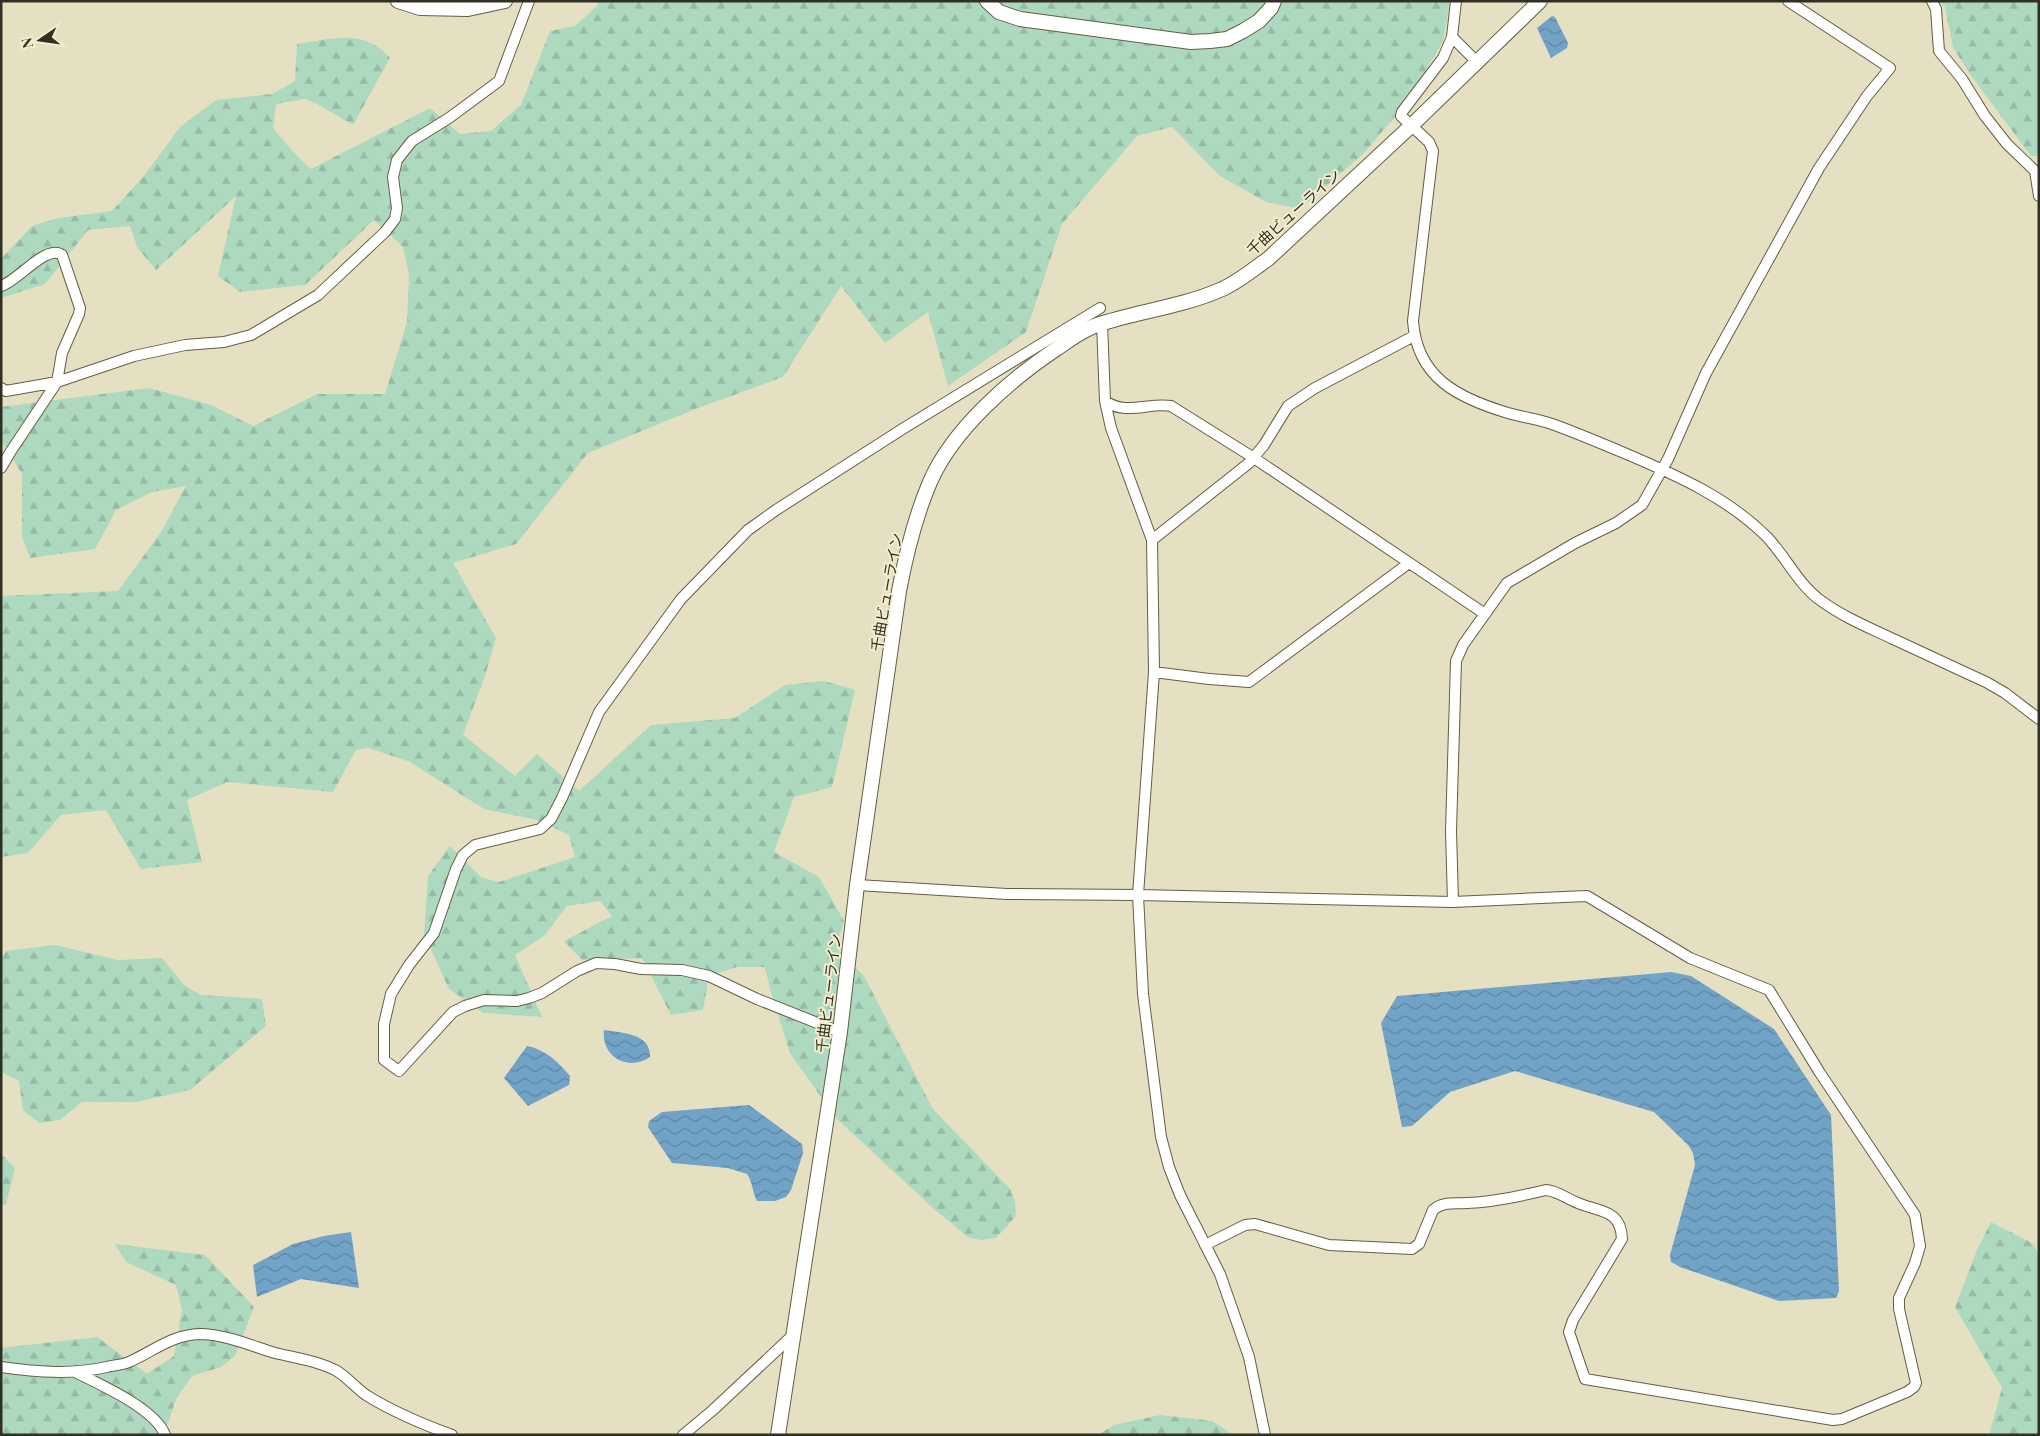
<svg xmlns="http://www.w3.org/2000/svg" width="2040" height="1436" viewBox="0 0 2040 1436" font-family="'Playfair Display','Noto Sans JP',serif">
<defs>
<pattern id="forest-firs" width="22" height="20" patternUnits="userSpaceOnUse" patternTransform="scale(1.25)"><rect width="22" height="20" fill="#addabf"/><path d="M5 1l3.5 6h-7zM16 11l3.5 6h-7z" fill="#95bba4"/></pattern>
<pattern id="water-waves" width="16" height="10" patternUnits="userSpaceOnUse" patternTransform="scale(1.25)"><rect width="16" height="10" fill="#71a3c7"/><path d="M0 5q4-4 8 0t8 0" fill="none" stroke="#5d85a1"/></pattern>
</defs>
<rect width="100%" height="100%" fill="#e5e0c2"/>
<!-- forest -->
<path fill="url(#forest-firs)" d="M 599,1 L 1450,1 L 1443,41 L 1405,105 L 1363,154 L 1300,209 L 1266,202 L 1220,176 L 1172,127 L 1137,136 L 1062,224 L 1026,332 L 948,386 L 928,312 L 885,343 L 841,286 L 783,377 L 698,408 L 588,453 L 516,544 L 453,563 L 496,638 L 485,676 L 463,735 L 515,776 L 537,754 L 579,791 L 651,725 L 735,718 L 785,685 L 824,681 L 855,690 L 832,787 L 794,797 L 774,852 L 819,877 L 844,921 L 836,948 L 864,976 L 933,1109 L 1010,1189 L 1015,1202 L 1016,1216 L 996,1238 L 980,1240 L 968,1237 L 935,1210 L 836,1118 L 790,1053 L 770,989 L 765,967 L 737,967 L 709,976 L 703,1010 L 671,1015 L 642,958 L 582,960 L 564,941 L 612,916 L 600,901 L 567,906 L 544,936 L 515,955 L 542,1017 L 483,1013 L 449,989 L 424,934 L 428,876 L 450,846 L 482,878 L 499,882 L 575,857 L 569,835 L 537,820 L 484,809 L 410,762 L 369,748 L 356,750 L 333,792 L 227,782 L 187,800 L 202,862 L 141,869 L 106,810 L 61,815 L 28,853 L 1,857 L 1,596 L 118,591 L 161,532 L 186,486 L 152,492 L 116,510 L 95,549 L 30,558 L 22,537 L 22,474 L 1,440 L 1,407 L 149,388 L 211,405 L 253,426 L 317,394 L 385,394 L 407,322 L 409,274 L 403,247 L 374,220 L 305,285 L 240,292 L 218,276 L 236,196 L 156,270 L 137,247 L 130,226 L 88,230 L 45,284 L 1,298 L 1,259 L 32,226 L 58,218 L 112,211 L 144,176 L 180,127 L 216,100 L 272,94 L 295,81 L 297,44 C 332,39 364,28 390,58 L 353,125 L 317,104 L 305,99 L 276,104 L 273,128 L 295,154 L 311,169 L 430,108 L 460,134 L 491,131 L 521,105 L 550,31 L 575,26 L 597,6 Z
M 1939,1 L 2039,1 L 2039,156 L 2031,156 L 1969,73 L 1953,47 L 1945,7 Z
M 55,945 L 118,960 L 162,958 L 184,985 L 201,995 L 262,999 L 266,1026 L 190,1090 L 136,1102 L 82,1102 L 60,1120 L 39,1123 L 23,1110 L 19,1081 L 1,1072 L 1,960 L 6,951 Z
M 1,1154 L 15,1168 L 6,1204 L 1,1205 Z
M 1991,1222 L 2032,1243 L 2039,1254 L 2039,1435 L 1989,1435 L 2002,1388 L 1955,1307 L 1977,1250 Z
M 115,1244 L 205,1255 L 254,1307 L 235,1356 L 221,1367 L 192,1376 L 176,1399 L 164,1435 L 1,1435 L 1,1348 L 97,1337 L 147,1374 L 174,1356 L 182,1310 L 176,1285 L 126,1262 Z
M 1160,1415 L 1212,1421 L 1234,1435 L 1098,1435 L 1114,1425 Z"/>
<!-- water -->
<path fill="url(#water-waves)" d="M 1552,16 L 1555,17 L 1568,43 L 1567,48 L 1551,58 L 1537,28 Z
M 1671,972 L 1691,976 L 1774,1029 L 1831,1115 L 1839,1291 L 1836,1298 L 1779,1301 L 1680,1267 L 1671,1262 L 1670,1255 L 1695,1165 L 1693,1153 L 1689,1146 L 1654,1112 L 1515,1071 L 1450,1092 L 1412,1126 L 1402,1127 L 1381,1023 L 1397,996 Z
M 604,1030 C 622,1033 651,1033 650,1057 C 628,1072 601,1057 604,1030 Z
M 527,1046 C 545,1049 559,1063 570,1076 L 569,1085 L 528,1106 L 504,1078 Z
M 749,1105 L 802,1144 L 803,1153 L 791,1190 L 786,1197 L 775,1201 L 757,1201 C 752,1191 753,1183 747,1174 L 728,1168 L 672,1163 L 648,1127 L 649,1121 L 662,1112 Z
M 351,1232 L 359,1288 L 301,1279 L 257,1297 L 253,1265 L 293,1244 L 324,1236 Z"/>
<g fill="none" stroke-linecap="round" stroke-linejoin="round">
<defs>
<path id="street" d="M 1456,1 L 1452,37 L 1477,62
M 1932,1 L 1936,9 L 1939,51 L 1962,79 L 1985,116 L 2007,144 L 2035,171 L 2039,196
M 1452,37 L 1443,58 L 1402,112 L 1401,116 L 1429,142 L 1433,151 L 1413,321 C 1417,378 1458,398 1508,413 C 1522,417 1537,419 1552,424 C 1577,433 1603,444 1629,455 C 1678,476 1728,498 1767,537 C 1786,557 1798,584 1820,600 C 1843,617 1868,627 1893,639 C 1924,653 1955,668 1986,682 L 2005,693 L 2039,719
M 1,286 C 18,281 47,243 62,255 L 80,308 L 79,314 L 62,353 L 57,382 L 11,451 L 1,468
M 1102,323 L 1105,401 L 1111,428 L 1152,540 L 1154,672 L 1138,895 L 1143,994 L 1161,1137 L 1169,1167 L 1180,1195 L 1220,1274 L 1249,1357 L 1265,1435
M 1,388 L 6,391 L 57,382 L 134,356 L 185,345 L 224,342 L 251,335 L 318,295 L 385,232 L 395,219 L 397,208 L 393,177 L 397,160 L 412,141 L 449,118 L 499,81 L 529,1
M 1105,401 C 1126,416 1149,402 1171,406 L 1254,458 L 1485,614
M 1152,540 L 1249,463 L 1264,445 L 1288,406 L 1315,388 L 1414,336
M 1154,672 L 1209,679 L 1249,682 L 1409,563
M 857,885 L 1007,894 L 1138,895 L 1453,902 L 1587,896 L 1690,958 L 1769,990 L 1820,1073 L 1915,1215 L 1920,1246 L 1915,1263 L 1899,1298 L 1899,1309 L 1916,1383 L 1914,1387 L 1907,1392 L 1842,1419 L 1833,1420 L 1585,1379 L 1569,1332 L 1573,1320 L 1622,1239 C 1621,1209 1599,1212 1578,1203 C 1567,1199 1558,1191 1546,1190 C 1521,1196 1493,1202 1467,1203 C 1455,1204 1443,1201 1433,1210 L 1419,1244 L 1412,1249 L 1329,1245 L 1255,1224 L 1245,1225 L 1205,1245
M 1453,902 L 1451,831 L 1456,661 L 1463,645 L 1507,583 L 1575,543 L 1616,523 L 1642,505 L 1668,459 L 1706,373 L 1819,168 L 1867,96 L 1890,68 L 1788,1
M 840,1032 L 757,999 L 709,976 L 682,970 L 641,969 L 615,964 L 596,963 L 577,971 L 542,993 L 529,998 L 517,1001 L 484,1000 L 465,1006 L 453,1012 L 399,1071 L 384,1060 L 384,1024 L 391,994 L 409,965 L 434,933 L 456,869 L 463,855 L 475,845 L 540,829 L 551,819 L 562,798 L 599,712 L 681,599 L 748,530 L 776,510 L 904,428 L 1100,308
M 1,1367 C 37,1372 71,1375 107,1367 C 114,1365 122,1365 129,1362 C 154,1351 172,1334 202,1334 C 227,1335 252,1346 275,1353 C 296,1358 318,1361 337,1371 C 348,1378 356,1388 366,1395 C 393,1412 422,1424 452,1435
M 75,1372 C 99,1384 156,1409 165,1435
M 683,1435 L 713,1410 L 792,1336"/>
<path id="secondary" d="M 398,1 L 420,8 L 468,9 L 505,1
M 987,1 L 999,12 L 1020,19 L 1191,42 L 1210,41 L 1227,39 L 1243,31 L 1259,21 L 1271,8 L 1274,1
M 778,1435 L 840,1032 L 857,885 L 899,591 C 906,554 915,517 930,482 C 953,429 1010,380 1056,349 C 1071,339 1085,328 1103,323 C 1141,311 1183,306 1220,290 C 1237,283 1252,270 1268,259 L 1412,125 L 1540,1"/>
</defs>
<!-- street casing -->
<use href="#street" stroke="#635e44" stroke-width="12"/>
<!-- secondary casing -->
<use href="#secondary" stroke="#635e44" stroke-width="16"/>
<!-- street -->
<use href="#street" stroke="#fff" stroke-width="10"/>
<!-- secondary -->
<use href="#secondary" stroke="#fff" stroke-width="14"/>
</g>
<g text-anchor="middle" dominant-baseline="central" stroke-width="4" stroke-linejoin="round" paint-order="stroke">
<!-- street labels -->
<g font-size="15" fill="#312f23" stroke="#f2edcf">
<text transform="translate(1293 212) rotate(-42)">千曲ビューライン</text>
<text transform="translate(886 592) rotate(-80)">千曲ビューライン</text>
<text transform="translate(828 993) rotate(-83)">千曲ビューライン</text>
</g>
</g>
<!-- border -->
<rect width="2040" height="1436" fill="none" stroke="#312f23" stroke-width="5"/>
<!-- north arrow -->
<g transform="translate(40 40) rotate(257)" stroke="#f2edcf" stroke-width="4" paint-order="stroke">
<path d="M0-4L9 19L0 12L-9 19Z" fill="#312f23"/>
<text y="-8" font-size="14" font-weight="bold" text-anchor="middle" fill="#312f23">N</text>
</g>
</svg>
